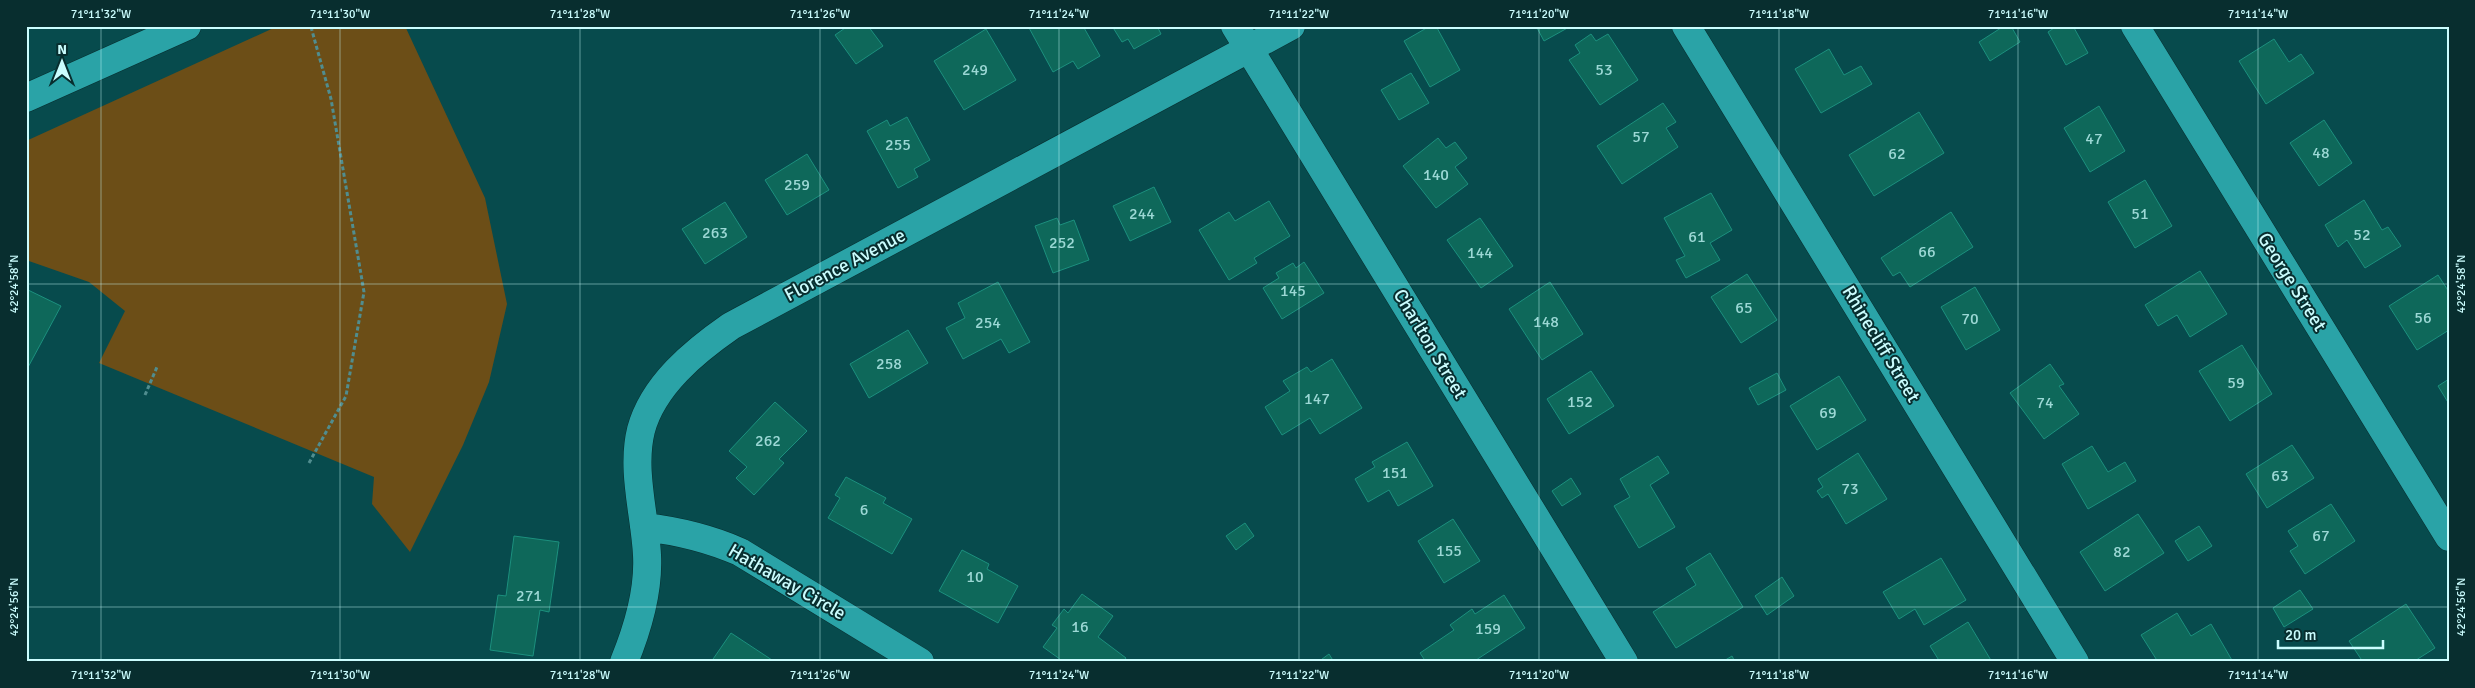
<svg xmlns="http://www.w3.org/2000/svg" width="2475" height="688" viewBox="0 0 2475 688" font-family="Signika,sans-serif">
<rect width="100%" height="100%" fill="#074b4d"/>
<!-- green -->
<path fill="#6c4e17" d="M 278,26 L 405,26 L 485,198 L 507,304 L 489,382 L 463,445 L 410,552 L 372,504 L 374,477 L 99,363 L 125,311 L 89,282 L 26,260 L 26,141 Z"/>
<!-- building -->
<path fill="#0e685a" stroke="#1c907e" d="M 848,26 L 868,26 L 883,46 L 856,64 L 835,35 Z
M 1028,26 L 1083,26 L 1100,56 L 1078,69 L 1073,61 L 1053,72 Z
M 1112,26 L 1157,26 L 1161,34 L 1134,49 L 1128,39 L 1122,42 Z
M 1430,26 L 1436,26 L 1460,70 L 1430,87 L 1404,41 Z
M 1536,26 L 1571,26 L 1544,41 Z
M 2004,26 L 2011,26 L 2020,42 L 1990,61 L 1979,42 Z
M 2057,26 L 2073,26 L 2088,53 L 2066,65 L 2048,32 Z
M 986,29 L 1016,80 L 964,110 L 934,61 Z
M 1591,34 L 1596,41 L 1608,34 L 1638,80 L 1600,105 L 1569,60 L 1580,53 L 1575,45 Z
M 2274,39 L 2289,62 L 2301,54 L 2314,73 L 2266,104 L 2239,61 Z
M 1829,49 L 1844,75 L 1861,66 L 1872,84 L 1821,113 L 1795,69 Z
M 1411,73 L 1429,103 L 1399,120 L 1381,90 Z
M 1663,103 L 1676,122 L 1666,128 L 1678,147 L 1622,184 L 1597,146 Z
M 2099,106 L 2125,151 L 2090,172 L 2064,128 Z
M 1919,112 L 1944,153 L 1874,196 L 1849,155 Z
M 907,117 L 930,160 L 914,169 L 918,177 L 898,188 L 867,131 L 887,120 L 890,126 Z
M 2324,120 L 2352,163 L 2319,186 L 2290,143 Z
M 1438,138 L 1446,148 L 1455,142 L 1467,158 L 1455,167 L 1468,184 L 1436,208 L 1403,166 Z
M 807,154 L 829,190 L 787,215 L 765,180 Z
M 2145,180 L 2172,226 L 2135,248 L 2108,202 Z
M 1154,187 L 1171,222 L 1130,241 L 1113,206 Z
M 1711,193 L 1732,230 L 1710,243 L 1720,260 L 1686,278 L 1676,260 L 1685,256 L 1664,218 Z
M 2364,200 L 2382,230 L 2388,227 L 2401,246 L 2365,268 L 2347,240 L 2338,247 L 2325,225 Z
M 1269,201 L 1290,236 L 1254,258 L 1257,263 L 1229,280 L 1199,230 L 1229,212 L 1235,221 Z
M 725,202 L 747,237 L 705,264 L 682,229 Z
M 1951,212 L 1973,247 L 1910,287 L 1900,272 L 1893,276 L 1881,258 Z
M 1057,218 L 1060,225 L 1074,220 L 1089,260 L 1053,273 L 1035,226 Z
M 1480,218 L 1513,266 L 1481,288 L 1447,240 Z
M 1304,262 L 1324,293 L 1282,319 L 1263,288 L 1279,278 L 1276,273 L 1293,263 L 1296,268 Z
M 2200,271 L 2227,314 L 2190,337 L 2177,315 L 2158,326 L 2145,305 Z
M 1747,274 L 1777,320 L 1741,343 L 1711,297 Z
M 2438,275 L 2449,292 L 2449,330 L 2417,350 L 2389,306 Z
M 998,282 L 1030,342 L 1009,353 L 1001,339 L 963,359 L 946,328 L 965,318 L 958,303 Z
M 1550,282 L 1583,334 L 1542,360 L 1509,309 Z
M 1975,287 L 2000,330 L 1966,350 L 1941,307 Z
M 26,289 L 61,306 L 26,371 Z
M 908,330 L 928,363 L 869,398 L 850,364 Z
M 2242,345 L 2272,394 L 2230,421 L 2199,371 Z
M 1332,359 L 1362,408 L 1320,434 L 1310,418 L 1282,435 L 1265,407 L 1290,391 L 1283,381 L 1307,367 L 1311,372 Z
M 2050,364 L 2064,384 L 2059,386 L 2079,414 L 2044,439 L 2010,393 Z
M 1591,371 L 1614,406 L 1569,434 L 1547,399 Z
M 1777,373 L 1786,390 L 1758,405 L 1749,388 Z
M 1839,376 L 1866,420 L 1817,450 L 1790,406 Z
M 2449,379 L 2449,404 L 2438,386 Z
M 775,402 L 807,431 L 779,459 L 784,463 L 754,495 L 736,478 L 747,467 L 729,451 Z
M 1407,442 L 1433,486 L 1398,506 L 1389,490 L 1368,502 L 1355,479 L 1375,467 L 1372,462 Z
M 2292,445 L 2314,478 L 2267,508 L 2246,474 Z
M 2092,446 L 2108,472 L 2125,462 L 2136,481 L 2088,509 L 2062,464 Z
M 1858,453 L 1887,499 L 1846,524 L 1828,494 L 1822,498 L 1817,491 L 1823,487 L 1818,479 Z
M 1658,456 L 1669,473 L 1650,485 L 1675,527 L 1639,548 L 1614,506 L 1630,497 L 1620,479 Z
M 846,477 L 886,498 L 883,503 L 912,519 L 892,554 L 828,518 L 840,498 L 835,495 Z
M 1571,478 L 1581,494 L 1562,506 L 1552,491 Z
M 2331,504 L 2355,541 L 2305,574 L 2290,551 L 2298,546 L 2288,531 Z
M 2138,514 L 2164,553 L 2105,591 L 2080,552 Z
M 1453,519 L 1480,561 L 1444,583 L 1418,541 Z
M 1245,523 L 1254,536 L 1236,550 L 1226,536 Z
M 2199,526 L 2212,546 L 2188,561 L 2175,541 Z
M 514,536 L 559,542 L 549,612 L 540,610 L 533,656 L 490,650 L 498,595 L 506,596 Z
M 962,550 L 989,564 L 987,569 L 1018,586 L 998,623 L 939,591 Z
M 1710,553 L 1743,607 L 1676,648 L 1653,612 L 1696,585 L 1686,568 Z
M 1941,558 L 1966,600 L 1924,625 L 1915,609 L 1899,619 L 1883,592 Z
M 1782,577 L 1794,596 L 1767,615 L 1755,596 Z
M 2300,590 L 2313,609 L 2284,627 L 2273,608 Z
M 1082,594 L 1113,616 L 1098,637 L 1126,658 L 1123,662 L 1064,662 L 1043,647 L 1057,628 L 1052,625 L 1064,609 L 1068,613 Z
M 1504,595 L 1525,628 L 1473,662 L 1426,662 L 1420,653 L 1454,630 L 1450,625 L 1472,609 L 1475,614 Z
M 2406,604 L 2435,648 L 2413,662 L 2363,662 L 2349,641 Z
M 2177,613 L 2191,636 L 2211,624 L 2233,662 L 2158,662 L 2141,635 Z
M 1968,622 L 1992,662 L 1940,662 L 1930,646 Z
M 731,633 L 772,660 L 771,662 L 711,662 Z
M 1329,654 L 1334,662 L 1318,662 Z
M 1732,656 L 1735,662 L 1722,662 Z"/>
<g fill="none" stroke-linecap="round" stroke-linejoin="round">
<defs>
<path id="street" d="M 1235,26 L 1624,662
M 1686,26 L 2075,662
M 2135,26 L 2449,537
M 26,98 L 187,26
M 644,527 C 679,531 708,538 740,552 L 920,662
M 624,662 C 638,628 649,592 647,555 C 645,515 631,470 641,430 C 653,385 695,351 731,326 L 1291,26"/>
</defs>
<!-- street casing -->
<use href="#street" stroke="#082e2f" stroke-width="29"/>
<!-- path -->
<path stroke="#508d8f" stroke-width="3" stroke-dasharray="4 2.5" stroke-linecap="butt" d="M 145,395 L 157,367
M 309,463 L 346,396 L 364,292 L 331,99 L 311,27"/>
<!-- street -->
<use href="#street" stroke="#2aa3a7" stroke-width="28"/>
</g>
<!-- ticks -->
<path fill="none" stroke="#cbfdfe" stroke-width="1" stroke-opacity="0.45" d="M 101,26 L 101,662M 340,26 L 340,662M 580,26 L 580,662M 820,26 L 820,662M 1059,26 L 1059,662M 1299,26 L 1299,662M 1539,26 L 1539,662M 1779,26 L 1779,662M 2018,26 L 2018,662M 2258,26 L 2258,662M 26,284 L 2449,284M 26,607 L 2449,607"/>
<g text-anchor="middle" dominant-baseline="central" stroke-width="4" stroke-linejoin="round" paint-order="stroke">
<!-- number labels -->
<g font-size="16" fill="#9cd8d5">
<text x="975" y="70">249</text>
<text x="1604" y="70">53</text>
<text x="1641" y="137">57</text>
<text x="2094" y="139">47</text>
<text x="898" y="145">255</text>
<text x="2321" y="153">48</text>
<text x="1897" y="154">62</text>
<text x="1436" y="175">140</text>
<text x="797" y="185">259</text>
<text x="1142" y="214">244</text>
<text x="2140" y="214">51</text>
<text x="715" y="233">263</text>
<text x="2362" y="235">52</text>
<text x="1697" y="237">61</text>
<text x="1062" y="243">252</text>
<text x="1927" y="252">66</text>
<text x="1480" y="253">144</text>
<text x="1293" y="291">145</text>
<text x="1744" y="308">65</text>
<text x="2423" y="318">56</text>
<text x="1970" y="319">70</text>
<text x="1546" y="322">148</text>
<text x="988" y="323">254</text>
<text x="889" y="364">258</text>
<text x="2236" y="383">59</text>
<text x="1317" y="399">147</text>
<text x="1580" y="402">152</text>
<text x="2045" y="403">74</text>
<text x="1828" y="413">69</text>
<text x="768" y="441">262</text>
<text x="1395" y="473">151</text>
<text x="2280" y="476">63</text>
<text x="1850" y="489">73</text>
<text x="864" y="510">6</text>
<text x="2321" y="536">67</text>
<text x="1449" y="551">155</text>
<text x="2122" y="552">82</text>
<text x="975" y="577">10</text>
<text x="529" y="596">271</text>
<text x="1080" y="627">16</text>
<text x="1488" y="629">159</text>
</g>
<!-- street labels -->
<g font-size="19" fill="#cbfdfe" stroke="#082e2f">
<text transform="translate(845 265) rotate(-28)">Florence Avenue</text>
<text transform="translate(2292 282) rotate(58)">George Street</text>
<text transform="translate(1430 344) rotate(59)">Charlton Street</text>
<text transform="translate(1881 344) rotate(59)">Rhinecliff Street</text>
<text transform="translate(787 582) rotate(30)">Hathaway Circle</text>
</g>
</g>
<!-- border -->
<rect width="2475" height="688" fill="none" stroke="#082e2f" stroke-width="55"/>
<!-- north arrow -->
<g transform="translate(62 62)" stroke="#082e2f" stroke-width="4" paint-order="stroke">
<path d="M0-4L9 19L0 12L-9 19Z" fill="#cbfdfe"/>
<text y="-8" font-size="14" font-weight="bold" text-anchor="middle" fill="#cbfdfe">N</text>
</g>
<!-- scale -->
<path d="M2278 640v8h105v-8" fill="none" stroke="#cbfdfe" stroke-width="2.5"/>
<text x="2285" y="640" font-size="15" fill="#cbfdfe" stroke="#082e2f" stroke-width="4" paint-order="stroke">20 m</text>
<rect x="28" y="28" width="2420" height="632" fill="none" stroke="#cbfdfe" stroke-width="2"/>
<g font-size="12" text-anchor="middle" fill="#cbfdfe">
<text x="101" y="18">71°11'32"W</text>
<text x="340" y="18">71°11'30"W</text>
<text x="580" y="18">71°11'28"W</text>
<text x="820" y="18">71°11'26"W</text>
<text x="1059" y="18">71°11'24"W</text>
<text x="1299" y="18">71°11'22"W</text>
<text x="1539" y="18">71°11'20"W</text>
<text x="1779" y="18">71°11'18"W</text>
<text x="2018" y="18">71°11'16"W</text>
<text x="2258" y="18">71°11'14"W</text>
<text transform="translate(14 284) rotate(-90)" y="4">42°24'58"N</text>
<text transform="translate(2461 284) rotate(-90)" y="4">42°24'58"N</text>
<text transform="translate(14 607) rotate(-90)" y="4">42°24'56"N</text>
<text transform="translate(2461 607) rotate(-90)" y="4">42°24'56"N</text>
<text x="101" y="679">71°11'32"W</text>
<text x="340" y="679">71°11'30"W</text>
<text x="580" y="679">71°11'28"W</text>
<text x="820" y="679">71°11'26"W</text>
<text x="1059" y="679">71°11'24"W</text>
<text x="1299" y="679">71°11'22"W</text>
<text x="1539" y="679">71°11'20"W</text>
<text x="1779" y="679">71°11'18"W</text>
<text x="2018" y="679">71°11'16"W</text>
<text x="2258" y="679">71°11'14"W</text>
</g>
</svg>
